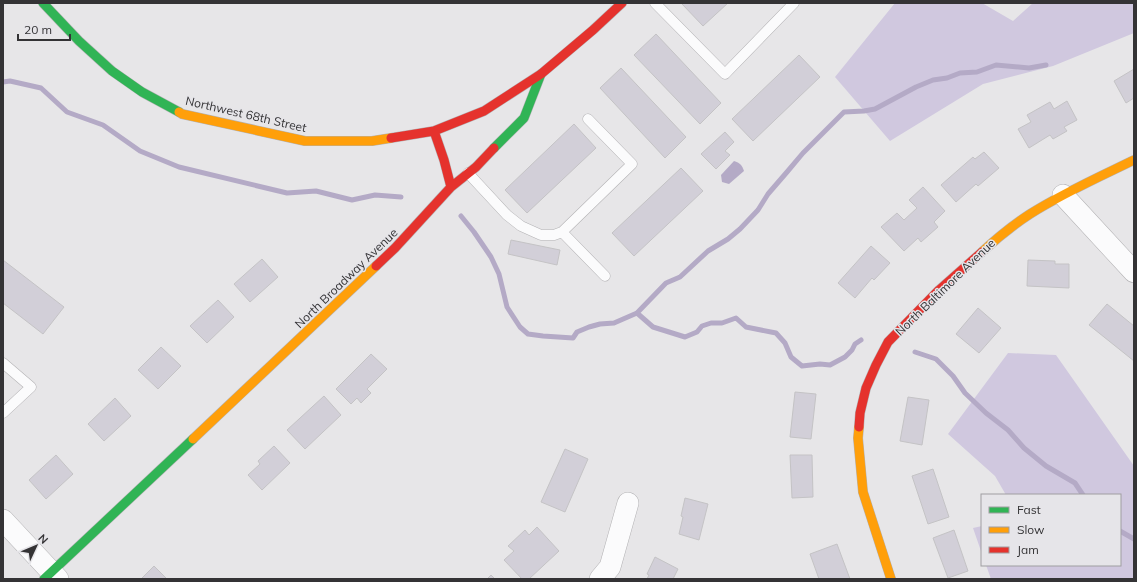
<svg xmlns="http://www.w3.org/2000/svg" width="1137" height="582" viewBox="0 0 1137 582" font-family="Mulish,sans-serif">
<rect width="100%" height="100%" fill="#e7e6e8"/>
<!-- green -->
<path fill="#d0c8df" d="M 895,3 L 982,3 L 1013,21 L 1033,3 L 1134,3 L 1134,33 L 1053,66 L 983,84 L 890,141 L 835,77 Z
M 1008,353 L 1056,355 L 1134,466 L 1134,579 L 991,579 L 986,565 L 1120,565 L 1120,495 L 1006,495 L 995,476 L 948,434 Z
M 982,526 L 982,554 L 973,528 Z"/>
<!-- water -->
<path fill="#b4aac6" d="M 734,161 C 740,163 742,165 744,171 L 729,184 L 722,182 L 721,175 Z"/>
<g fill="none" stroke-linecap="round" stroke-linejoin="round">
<!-- stream -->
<path stroke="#b4aac6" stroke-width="5" d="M 3,82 L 10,81 L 41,88 L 67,112 L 103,125 L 140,151 L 179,167 L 287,193 L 316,191 L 352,200 L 375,195 L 401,197
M 461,216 L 474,232 L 491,257 L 499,274 L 507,307 L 520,327 L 528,334 L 543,336 L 573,338 L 577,332 L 589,327 L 600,324 L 614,323 L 637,313 L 653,327 L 685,337 L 697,332 L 702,326 L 711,323 L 722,323 L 736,318 L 746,327 L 776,333 L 785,343 L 791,357 L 802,366 L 820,364 L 830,365 L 845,357 L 852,350 L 855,344 L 861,340
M 637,313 L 666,283 L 680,277 L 708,251 L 728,239 L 740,229 L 758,210 L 768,194 L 787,172 L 803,153 L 844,112 L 864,111 L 875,109 L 916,87 L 933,80 L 947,78 L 960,73 L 977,72 L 996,65 L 1029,68 L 1046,65
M 915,352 L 936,359 L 953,376 L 965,393 L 986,413 L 1008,430 L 1024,448 L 1046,466 L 1075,483 L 1083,495
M 1120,531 L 1134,539"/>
</g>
<!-- building -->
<path fill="#d2cfd8" stroke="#c4c3c5" d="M 682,3 L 728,3 L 703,26 L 682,4 Z
M 656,34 L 721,103 L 700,124 L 634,55 Z
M 799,55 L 820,77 L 753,141 L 732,119 Z
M 621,68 L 686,137 L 665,158 L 600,88 Z
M 1134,69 L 1134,98 L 1126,103 L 1114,81 Z
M 1067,101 L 1077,120 L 1064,127 L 1067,131 L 1053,139 L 1050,135 L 1029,148 L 1018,129 L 1031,122 L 1027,115 L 1050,102 L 1054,109 Z
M 574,124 L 596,148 L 527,213 L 505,190 Z
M 725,132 L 734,142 L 725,151 L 730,155 L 716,169 L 701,154 Z
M 984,152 L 999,168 L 978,186 L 976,184 L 956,202 L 941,185 L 973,157 L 975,159 Z
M 681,168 L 703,191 L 634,256 L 612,233 Z
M 923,187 L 945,211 L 934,222 L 938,227 L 921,242 L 918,238 L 904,251 L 881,227 L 897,213 L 904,220 L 917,208 L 909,200 Z
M 511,240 L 560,250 L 557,265 L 508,254 Z
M 871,246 L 890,263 L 874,280 L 872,278 L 855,298 L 838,283 Z
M 262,259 L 278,277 L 250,302 L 234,284 Z
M 3,260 L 64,307 L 43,334 L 3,303 Z
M 1028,260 L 1055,261 L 1055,264 L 1069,264 L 1069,288 L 1027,286 Z
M 218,300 L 234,317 L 207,343 L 190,326 Z
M 1107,304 L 1134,326 L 1134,361 L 1089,325 Z
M 978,308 L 1001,328 L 979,353 L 956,334 Z
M 161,347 L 181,366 L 158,389 L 138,370 Z
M 371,354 L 387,369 L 367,389 L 371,393 L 361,403 L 357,398 L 351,404 L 336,389 Z
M 795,392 L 816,394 L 811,439 L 790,437 Z
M 324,396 L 341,415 L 305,449 L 287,430 Z
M 908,397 L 929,400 L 922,445 L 900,441 Z
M 115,398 L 131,416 L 104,441 L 88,424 Z
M 274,446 L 290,463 L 262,490 L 248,475 L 260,464 L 258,461 Z
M 565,449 L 588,459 L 565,512 L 541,502 Z
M 56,455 L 73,474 L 46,499 L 29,480 Z
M 790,455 L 812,455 L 813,497 L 792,498 Z
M 933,469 L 949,517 L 928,524 L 912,476 Z
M 685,498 L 708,504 L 699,540 L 679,534 L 683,517 L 681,516 Z
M 537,527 L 559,551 L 529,579 L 522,579 L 504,560 L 514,551 L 508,546 L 525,530 L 529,535 Z
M 954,530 L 968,571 L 948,578 L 933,538 Z
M 837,544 L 850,579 L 819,579 L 810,554 Z
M 655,557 L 678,569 L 673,579 L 647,579 L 649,575 L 647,574 Z
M 154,566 L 167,579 L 141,579 Z
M 491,575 L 495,579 L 487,579 Z"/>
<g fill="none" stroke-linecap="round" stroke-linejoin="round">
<defs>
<path id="lane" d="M 655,3 L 725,74 L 794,3
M 468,173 L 507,215 L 521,226 L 541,235 L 554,235 L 562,232 L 632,164 L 588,119
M 562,232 L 605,276
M 3,363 L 31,387 L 3,413"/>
<path id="street" d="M 1063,195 L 1134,272
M 3,520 L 58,579
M 600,579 L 610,567 L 628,503"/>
<path id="fast" d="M 43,3 L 79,41 L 112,71 L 142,92 L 179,112
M 494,148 L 524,118 L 541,74
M 44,579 L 193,439"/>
<path id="slow" d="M 179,112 L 182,114 L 305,141 L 372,141 L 391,138
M 982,252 C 997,238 1013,225 1030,214 C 1063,193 1099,177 1134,160
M 859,427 L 858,438 L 863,492 L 891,579
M 193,439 L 376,266"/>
<path id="jam" d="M 434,131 L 444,160 L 451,187
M 391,138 L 434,131 L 484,111 L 541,74 L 593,30 L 622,3
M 376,266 L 395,248 L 451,187 L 476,167 L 494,148
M 859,427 L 860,413 L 866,388 L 876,365 L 888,342 L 939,290 L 982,252"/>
</defs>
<!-- lane casing -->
<use href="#lane" stroke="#b3b2b4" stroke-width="11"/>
<!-- street casing -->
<use href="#street" stroke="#b3b2b4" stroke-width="22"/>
<!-- fast casing -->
<use href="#fast" stroke="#b3b2b4" stroke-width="10"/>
<!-- slow casing -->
<use href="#slow" stroke="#b3b2b4" stroke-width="10"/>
<!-- jam casing -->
<use href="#jam" stroke="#b3b2b4" stroke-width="10"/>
<!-- lane -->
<use href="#lane" stroke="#fbfbfc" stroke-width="10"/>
<!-- street -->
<use href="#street" stroke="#fbfbfc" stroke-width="21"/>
<!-- fast -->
<use href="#fast" stroke="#30b455" stroke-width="9"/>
<!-- slow -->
<use href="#slow" stroke="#ff9f0a" stroke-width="9"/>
<!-- jam -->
<use href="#jam" stroke="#e5322d" stroke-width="9"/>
</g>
<g text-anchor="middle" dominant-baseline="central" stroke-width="3" stroke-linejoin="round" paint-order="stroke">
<!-- street labels -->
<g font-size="12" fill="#343335" stroke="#e6e5e9">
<text transform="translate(246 114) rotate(13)">Northwest 68th Street</text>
<text transform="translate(346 278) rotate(-44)">North Broadway Avenue</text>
<text transform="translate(945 287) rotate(-44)">North Baltimore Avenue</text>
</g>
</g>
<!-- border -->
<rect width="1137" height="582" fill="none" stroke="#343335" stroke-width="8"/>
<!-- legend -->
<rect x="981" y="494" width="140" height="72" fill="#e6e5e9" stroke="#9f9ea1"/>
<rect x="989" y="507" width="20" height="6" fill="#30b455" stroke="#9f9ea1"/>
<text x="1017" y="514" font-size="12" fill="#343335">Fast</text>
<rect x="989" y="527" width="20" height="6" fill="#ff9f0a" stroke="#9f9ea1"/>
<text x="1017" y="534" font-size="12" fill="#343335">Slow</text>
<rect x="989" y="547" width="20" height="6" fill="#e5322d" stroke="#9f9ea1"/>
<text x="1017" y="554" font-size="12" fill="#343335">Jam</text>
<!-- north arrow -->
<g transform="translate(36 546) rotate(46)" stroke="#e6e5e9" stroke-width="3" paint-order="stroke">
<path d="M0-3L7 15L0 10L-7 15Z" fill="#343335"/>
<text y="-6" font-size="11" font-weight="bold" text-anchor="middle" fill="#343335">N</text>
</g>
<!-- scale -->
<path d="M18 34v6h52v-6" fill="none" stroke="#343335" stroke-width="2"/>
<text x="24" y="34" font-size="12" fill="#343335" stroke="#e6e5e9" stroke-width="3" paint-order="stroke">20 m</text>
</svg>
